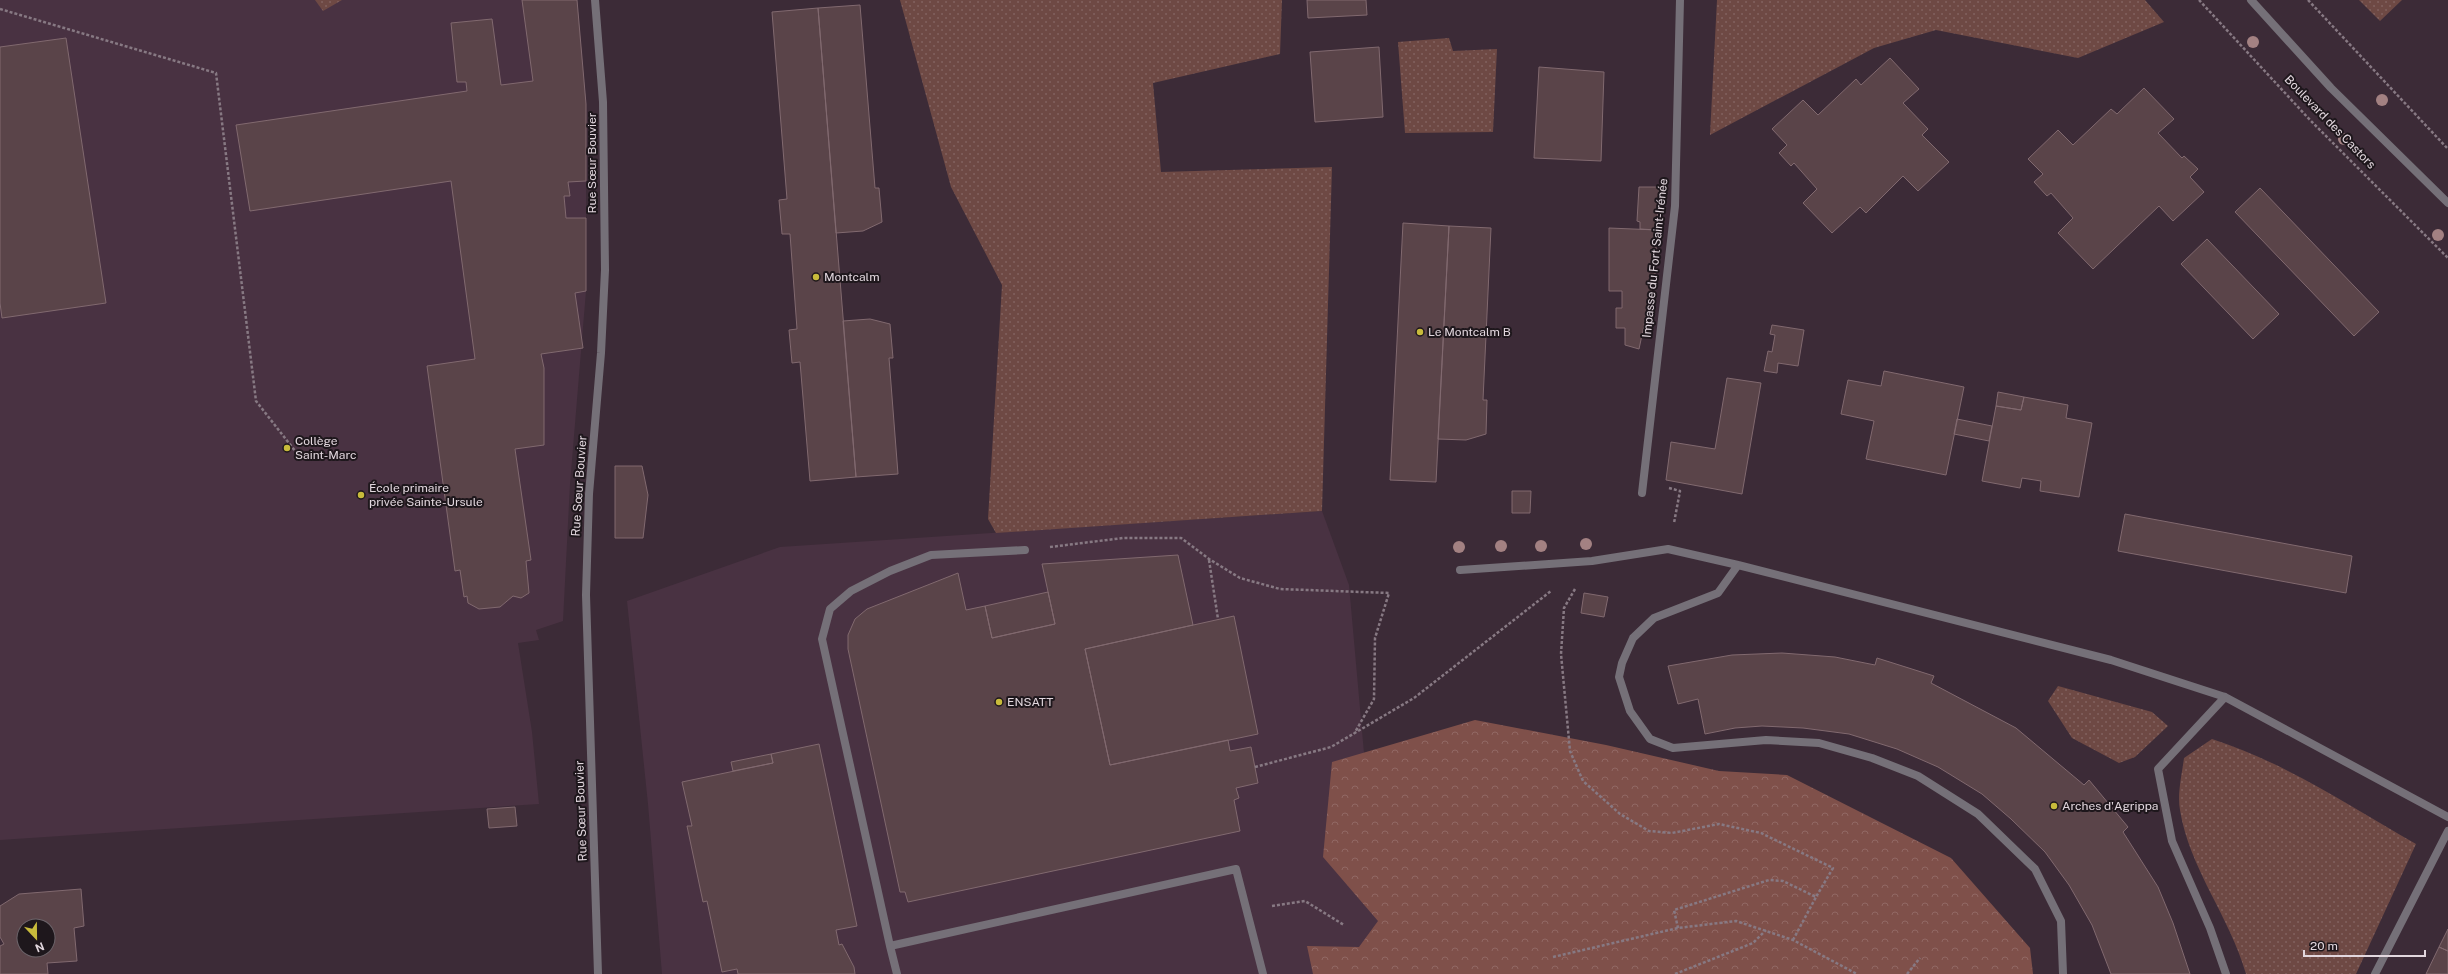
<svg xmlns="http://www.w3.org/2000/svg" width="2448" height="974" viewBox="0 0 2448 974" font-family="'Public Sans',sans-serif">
<defs>
<pattern id="green-dots" width="8" height="8" patternUnits="userSpaceOnUse"><rect width="8" height="8" fill="#6e4944"/><path d="M2 2h.1M6 6h.1" fill="none" stroke="#82625f" stroke-width="1.8" stroke-linecap="round"/></pattern>
<pattern id="forest-crowns" width="20" height="18" patternUnits="userSpaceOnUse"><rect width="20" height="18" fill="#7f504a"/><path d="M2 6a3 3 0 1 1 6 0M12 15a3 3 0 1 1 6 0" fill="none" stroke="#916864"/></pattern>
</defs>
<rect width="100%" height="100%" fill="#3c2b37"/>
<!-- built -->
<path fill="#493242" d="M 0,0 L 577,0 L 586,104 L 586,291 L 570,484 L 563,621 L 536,630 L 539,640 L 518,643 L 532,732 L 539,804 L 0,840 Z
M 1322,511 L 1349,585 L 1379,921 L 1378,974 L 662,974 L 648,804 L 627,601 L 780,547 Z"/>
<!-- green -->
<path fill="url(#green-dots)" d="M 315,0 L 342,0 L 323,11 Z
M 900,0 L 1282,0 L 1280,54 L 1153,83 L 1161,172 L 1332,167 L 1322,511 L 996,533 L 988,519 L 1002,285 L 951,187 Z
M 1717,0 L 2145,0 L 2164,22 L 2078,58 L 1936,30 L 1874,48 L 1710,135 Z
M 2359,0 L 2402,0 L 2380,21 Z
M 1449,38 L 1453,51 L 1497,49 L 1493,132 L 1405,133 L 1398,42 Z
M 2058,686 L 2152,712 L 2168,726 L 2135,757 L 2119,763 L 2072,738 L 2048,701 Z
M 2212,739 C 2284,762 2350,806 2416,844 L 2356,974 L 2246,974 C 2230,917 2189,868 2180,810 C 2177,794 2182,774 2184,758 Z"/>
<!-- forest -->
<path fill="url(#forest-crowns)" d="M 1475,720 L 1606,745 L 1719,771 L 1787,775 L 1951,858 L 2030,948 L 2033,974 L 1313,974 L 1307,946 L 1359,947 L 1378,921 L 1323,857 L 1332,762 Z"/>
<!-- building -->
<path fill="#5a4449" stroke="#81696f" fill-rule="evenodd" d="M 522,0 L 577,0 L 586,104 L 586,181 L 568,182 L 570,196 L 564,196 L 566,218 L 586,218 L 586,291 L 575,293 L 583,348 L 541,354 L 544,368 L 544,445 L 515,449 L 531,560 L 526,561 L 529,593 L 521,598 L 513,596 L 500,607 L 479,609 L 468,603 L 467,596 L 464,597 L 460,570 L 455,571 L 427,366 L 475,359 L 451,181 L 250,211 L 236,125 L 467,91 L 466,82 L 457,82 L 451,23 L 492,19 L 501,85 L 533,81 Z
M 1307,0 L 1366,0 L 1367,15 L 1308,18 Z
M 860,5 L 875,188 L 879,188 L 882,222 L 863,231 L 836,233 L 818,8 Z
M 818,8 L 856,477 L 810,481 L 800,362 L 792,363 L 789,330 L 797,329 L 790,234 L 782,234 L 779,200 L 787,199 L 772,12 Z
M 66,38 L 106,303 L 2,318 L 0,303 L 0,47 Z
M 1379,47 L 1383,117 L 1315,122 L 1310,52 Z
M 1890,58 L 1919,89 L 1903,103 L 1928,129 L 1922,135 L 1949,162 L 1918,191 L 1903,176 L 1866,213 L 1860,207 L 1832,233 L 1803,203 L 1817,189 L 1794,163 L 1791,166 L 1779,153 L 1787,145 L 1772,129 L 1803,100 L 1818,115 L 1856,79 L 1861,85 Z
M 1539,67 L 1604,72 L 1601,161 L 1534,158 Z
M 2144,88 L 2174,119 L 2158,133 L 2182,158 L 2184,156 L 2198,169 L 2190,177 L 2204,192 L 2173,221 L 2159,206 L 2093,269 L 2058,233 L 2073,218 L 2051,193 L 2047,196 L 2034,182 L 2043,174 L 2028,159 L 2058,130 L 2073,145 L 2111,109 L 2117,114 Z
M 1639,187 L 1659,187 L 1657,230 L 1640,229 L 1640,222 L 1637,221 Z
M 2260,188 L 2379,312 L 2354,336 L 2235,212 Z
M 1403,223 L 1449,226 L 1436,482 L 1390,480 Z
M 1449,226 L 1491,228 L 1483,400 L 1487,400 L 1486,434 L 1466,440 L 1438,439 Z
M 1609,228 L 1657,230 L 1655,274 L 1639,349 L 1625,345 L 1625,328 L 1616,328 L 1616,308 L 1622,308 L 1622,291 L 1609,291 Z
M 2207,239 L 2279,314 L 2253,339 L 2181,264 Z
M 870,319 L 890,324 L 893,358 L 889,358 L 898,474 L 856,477 L 843,321 Z
M 1772,325 L 1804,330 L 1798,366 L 1778,363 L 1777,373 L 1764,371 L 1768,351 L 1772,352 L 1775,335 L 1770,334 Z
M 1884,371 L 1964,387 L 1946,475 L 1866,459 L 1874,421 L 1841,414 L 1848,380 L 1881,386 Z
M 1727,378 L 1761,383 L 1742,494 L 1666,480 L 1671,442 L 1715,449 Z
M 1998,392 L 2024,397 L 2021,410 L 1996,406 Z
M 2024,397 L 2068,405 L 2066,418 L 2092,423 L 2079,497 L 2040,491 L 2041,481 L 2022,478 L 2020,488 L 1982,481 L 1996,406 L 2021,410 Z
M 1957,419 L 1992,426 L 1989,441 L 1954,434 Z
M 615,466 L 642,466 L 648,495 L 643,538 L 615,538 Z
M 1512,491 L 1531,491 L 1530,513 L 1512,513 Z
M 2125,514 L 2352,556 L 2346,593 L 2118,551 Z
M 1178,555 L 1193,625 L 1085,649 L 1110,765 L 1228,740 L 1230,751 L 1251,747 L 1258,783 L 1236,788 L 1239,798 L 1234,800 L 1240,831 L 908,902 L 905,892 L 900,892 L 848,649 L 848,635 L 855,619 L 867,609 L 958,573 L 966,610 L 985,606 L 992,638 L 1055,624 L 1042,564 Z
M 1048,592 L 1055,624 L 992,638 L 985,606 Z
M 1584,593 L 1608,597 L 1604,617 L 1581,613 Z
M 1234,616 L 1258,734 L 1110,765 L 1085,649 Z
M 1782,653 L 1835,657 L 1875,665 L 1877,658 L 1934,676 L 1931,683 L 2016,728 L 2084,785 L 2089,780 L 2128,827 L 2123,832 L 2158,887 L 2173,923 L 2190,974 L 2111,974 L 2092,925 L 2069,885 L 2045,852 L 2011,819 L 1982,794 L 1938,767 L 1897,749 L 1849,734 L 1803,728 L 1762,726 L 1735,728 L 1705,734 L 1698,699 L 1678,704 L 1668,666 L 1732,655 Z
M 819,744 L 857,926 L 836,930 L 839,945 L 842,944 L 854,967 L 855,974 L 738,974 L 737,969 L 722,972 L 707,901 L 703,902 L 687,826 L 692,826 L 682,782 L 773,763 L 771,754 Z
M 771,754 L 773,763 L 733,771 L 731,762 Z
M 515,807 L 517,826 L 489,828 L 487,809 Z
M 81,889 L 84,926 L 74,928 L 77,961 L 47,963 L 48,974 L 0,974 L 0,946 L 4,944 L 0,937 L 0,906 L 19,894 ZM 24,926 L 48,926 L 48,950 L 24,950 Z
M 2448,929 L 2448,951 L 2439,947 Z
M 2439,947 L 2448,951 L 2448,974 L 2426,974 Z"/>
<g fill="none" stroke-linecap="round" stroke-linejoin="round">
<!-- path -->
<path stroke="#877983" stroke-width="2.5" stroke-dasharray="3 2" stroke-linecap="butt" d="M 2199,0 L 2310,120 L 2448,258
M 2308,0 L 2448,149
M 0,9 L 216,73 L 256,401 L 299,456
M 1669,488 L 1680,491 L 1674,523
M 1050,547 L 1123,538 L 1181,538 L 1209,559 L 1240,578 L 1280,589 L 1389,593 L 1375,638 L 1374,699 L 1354,734
M 1209,560 L 1218,619
M 1575,589 L 1564,608 L 1561,654 L 1570,751 L 1583,781 L 1620,814 L 1649,831 L 1672,833 L 1719,824 L 1761,833 L 1833,868 L 1816,897 L 1783,881 L 1769,880 L 1674,910 L 1678,928
M 1255,767 L 1331,747 L 1414,698 L 1551,591
M 1272,906 L 1305,901 L 1344,925
M 1793,940 L 1816,897
M 1553,957 L 1678,928 L 1736,921 L 1793,940 L 1857,974
M 1675,974 L 1753,943 L 1766,930
M 1907,974 L 1920,958"/>
<!-- service -->
<path stroke="#757078" stroke-width="8" d="M 1738,565 L 1718,593 L 1654,618 L 1633,638 L 1622,663 L 1619,677 L 1630,711 L 1650,739 L 1673,748 L 1766,740 L 1819,743 L 1872,758 L 1918,776 L 1978,814 L 2035,869 L 2061,921 L 2063,974
M 1460,570 L 1592,561 L 1668,549 L 1738,565 L 2111,660 L 2225,697 L 2448,817
M 2225,697 L 2158,769 L 2172,841 L 2210,928 L 2226,974
M 890,946 L 822,639 L 830,609 L 851,591 L 890,571 L 931,555 L 1025,550
M 897,974 L 890,946 L 1236,869 L 1263,974
M 2375,974 L 2448,831"/>
<!-- minor -->
<path stroke="#757078" stroke-width="8" d="M 595,0 L 603,102 L 605,270 L 601,353 L 589,494 L 586,595 L 598,974
M 2251,0 L 2331,88 L 2448,203
M 1642,493 L 1675,206 L 1680,0"/>
</g>
<!-- trees -->
<g fill="#a38182">
<circle cx="2253" cy="42" r="6"/>
<circle cx="2382" cy="100" r="6"/>
<circle cx="2344" cy="139" r="6"/>
<circle cx="2438" cy="235" r="6"/>
<circle cx="1586" cy="544" r="6"/>
<circle cx="1501" cy="546" r="6"/>
<circle cx="1541" cy="546" r="6"/>
<circle cx="1459" cy="547" r="6"/>
</g>
<!-- markers -->
<g fill="#c8bb3b" stroke="#1e171c" stroke-width="1.5">
<circle cx="816" cy="277" r="4"/>
<circle cx="1420" cy="332" r="4"/>
<circle cx="287" cy="448" r="4"/>
<circle cx="361" cy="495" r="4"/>
<circle cx="999" cy="702" r="4"/>
<circle cx="2054" cy="806" r="4"/>
</g>
<g text-anchor="middle" dominant-baseline="central" stroke-width="4" stroke-linejoin="round" paint-order="stroke">
<!-- street labels -->
<g font-size="12" fill="#e2d7de" stroke="#1e171c">
<text transform="translate(2330 122) rotate(46)">Boulevard des Castors</text>
<text transform="translate(592 163) rotate(-90)">Rue Sœur Bouvier</text>
<text transform="translate(1655 258) rotate(-84)">Impasse du Fort Saint-Irénée</text>
<text transform="translate(579 486) rotate(-86)">Rue Sœur Bouvier</text>
<text transform="translate(581 811) rotate(-92)">Rue Sœur Bouvier</text>
</g>
<!-- poi labels -->
<g font-size="12" fill="#e2d7de" stroke="#1e171c" text-anchor="start">
<text x="824" y="277">Montcalm</text>
<text x="1428" y="332">Le Montcalm B</text>
<text x="295" y="441">Collège<tspan x="295" dy="14">Saint-Marc</tspan></text>
<text x="369" y="488">École primaire<tspan x="369" dy="14">privée Sainte-Ursule</tspan></text>
<text x="1007" y="702">ENSATT</text>
<text x="2062" y="806">Arches d'Agrippa</text>
</g>
</g>
<!-- north arrow -->
<g transform="translate(36 938) rotate(158)"><circle r="19" fill="#1e171c" stroke="#6c646a"/>
<path d="M0-3L7 15L0 10L-7 15Z" fill="#c8bb3b"/>
<text y="-6" font-size="11" font-weight="bold" text-anchor="middle" fill="#e2d7de">N</text>
</g>
<!-- scale -->
<path d="M2304 950v6h121v-6" fill="none" stroke="#e2d7de" stroke-width="2"/>
<text x="2310" y="950" font-size="12" fill="#e2d7de" stroke="#1e171c" stroke-width="3" paint-order="stroke">20 m</text>
</svg>
